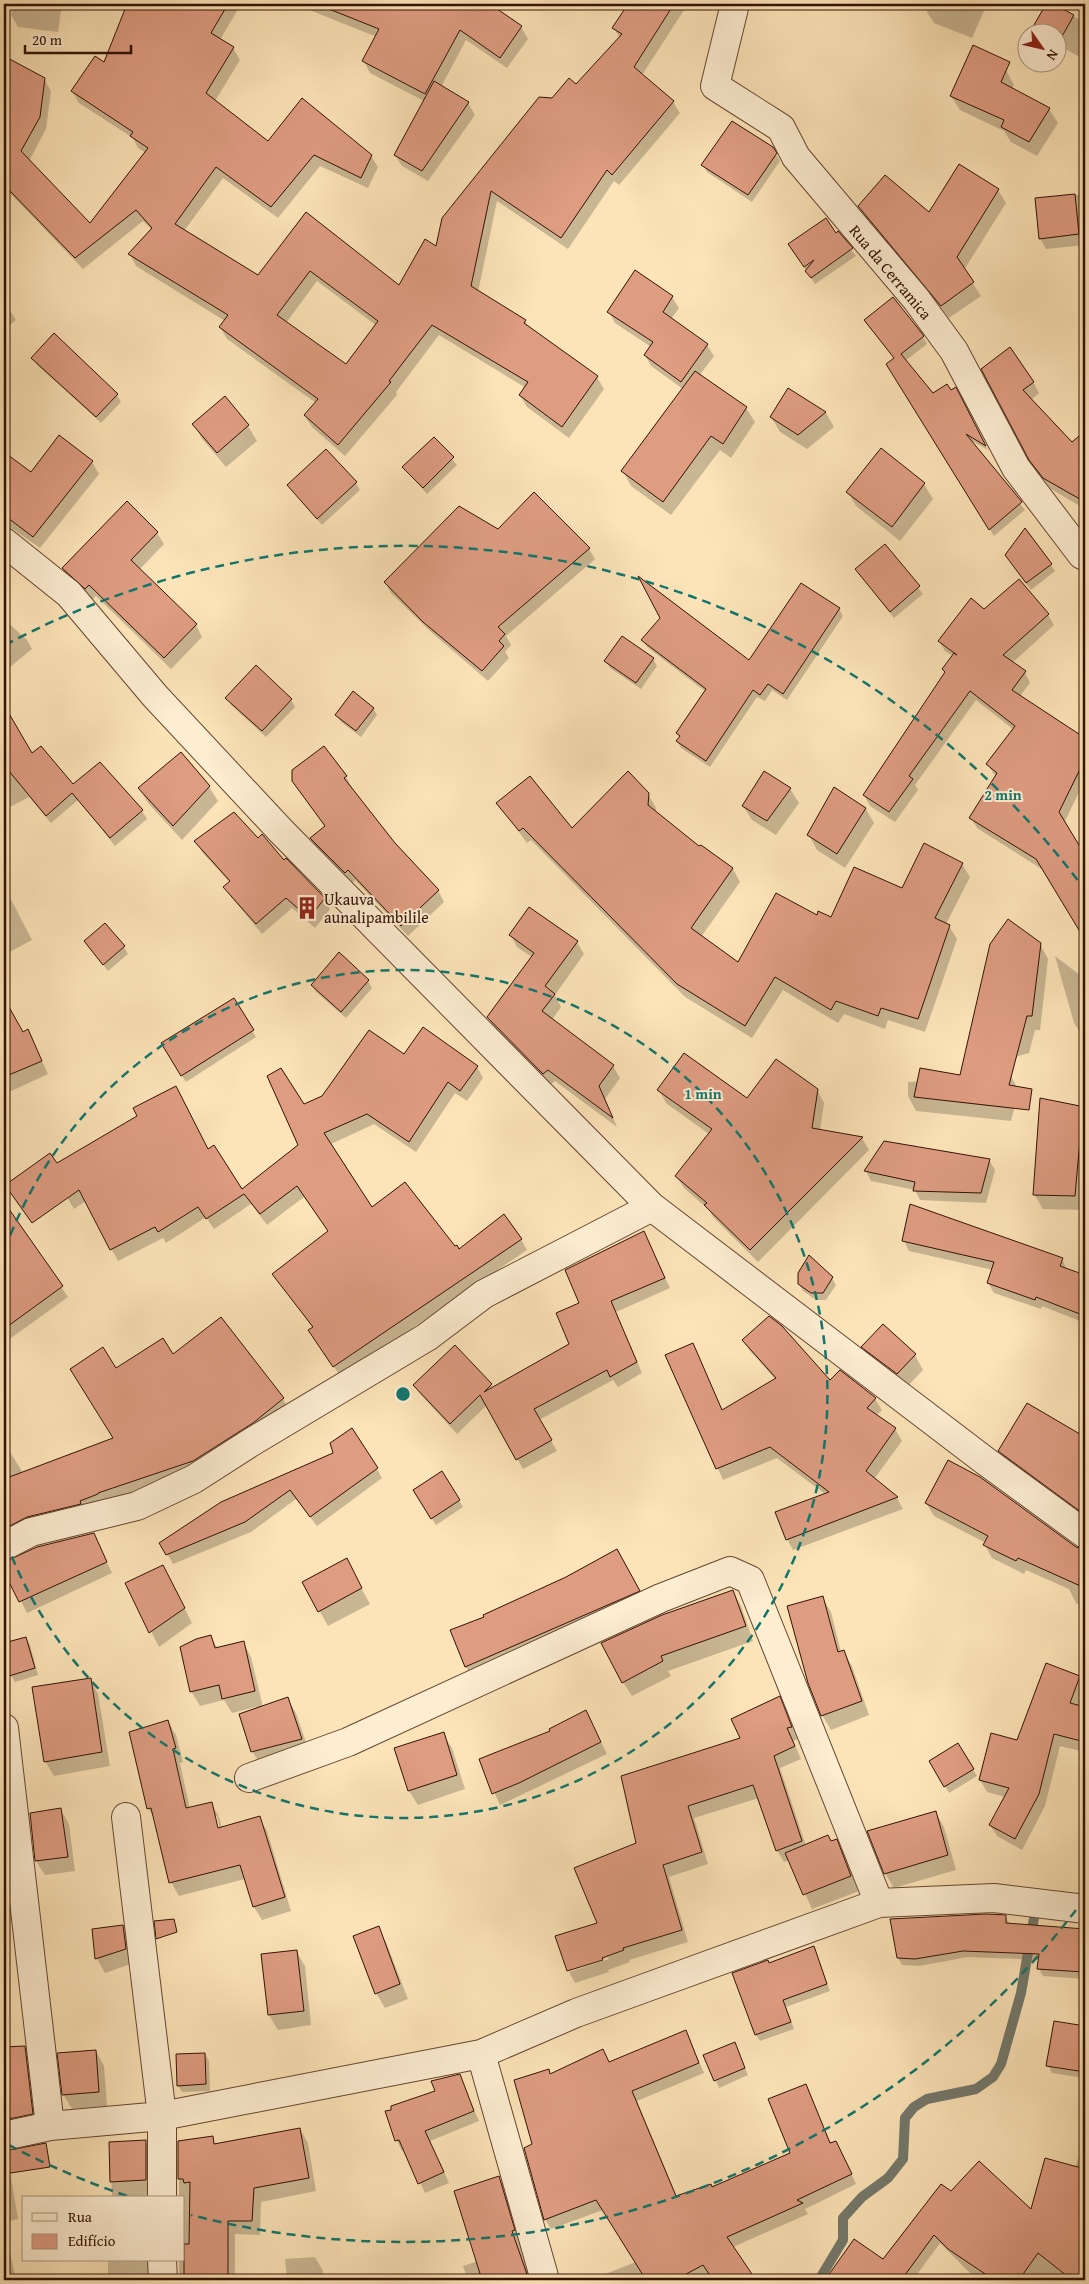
<svg xmlns="http://www.w3.org/2000/svg" width="1089" height="2284" viewBox="0 0 1089 2284" font-family="'Gentium Book Plus',serif">
<rect width="100%" height="100%" fill="#fce4b8"/>
<filter id="stains"><feTurbulence type="fractalNoise" baseFrequency=".004" numOctaves="4"/><feColorMatrix values="0 0 0 0 .2 0 0 0 0 .09 0 0 0 0 .02 0 0 0 .5 -.17"/></filter>
<radialGradient id="worn" r=".72"><stop offset=".6" stop-color="#630" stop-opacity="0"/><stop offset="1" stop-color="#630" stop-opacity=".3"/></radialGradient>
<!-- shadow -->
<path fill="#0003" fill-rule="evenodd" d="M 13,4 L 62,4 L 58,32 L 18,27 L 11,15 Z
M 128,4 L 241,4 L 220,40 L 233,48 L 240,60 L 215,101 L 268,143 L 371,156 L 378,167 L 368,188 L 320,166 L 278,218 L 223,178 L 184,231 L 259,277 L 307,214 L 399,287 L 437,248 L 552,100 L 576,86 L 620,39 L 614,28 L 629,4 L 688,4 L 642,75 L 673,102 L 680,113 L 619,185 L 614,181 L 568,249 L 497,201 L 478,292 L 525,321 L 529,328 L 597,377 L 604,389 L 569,438 L 527,407 L 520,395 L 526,388 L 439,335 L 396,392 L 397,395 L 345,456 L 312,427 L 305,416 L 316,403 L 227,339 L 220,327 L 225,321 L 136,266 L 130,254 L 152,230 L 143,221 L 83,269 L 6,189 L 4,191 L 4,58 L 44,79 L 51,91 L 46,129 L 29,161 L 90,224 L 146,153 L 138,148 L 133,138 L 79,103 L 72,91 L 105,64 ZM 317,281 L 377,326 L 346,366 L 286,323 Z
M 283,4 L 488,4 L 521,27 L 528,39 L 507,68 L 466,40 L 441,87 L 468,103 L 475,115 L 428,181 L 402,166 L 395,155 L 424,101 L 370,73 L 364,61 L 377,37 L 302,7 L 301,10 Z
M 930,4 L 987,4 L 972,38 L 934,23 L 927,12 Z
M 1055,6 L 1085,23 L 1085,60 L 1056,44 L 1056,32 L 1043,32 L 1040,28 Z
M 1006,70 L 1014,85 L 1012,89 L 1049,109 L 1058,123 L 1037,156 L 1011,142 L 1004,131 L 960,110 L 951,96 Z
M 772,148 L 780,161 L 752,202 L 707,172 L 703,165 Z
M 959,166 L 998,190 L 1006,203 L 964,270 L 981,296 L 949,318 L 867,220 L 860,207 L 929,214 Z
M 1085,194 L 1085,245 L 1046,249 L 1040,238 L 1036,199 Z
M 838,233 L 856,256 L 815,284 L 794,252 Z
M 672,297 L 679,308 L 671,319 L 707,345 L 714,356 L 699,376 L 746,408 L 755,422 L 731,458 L 720,450 L 671,515 L 631,486 L 623,471 L 683,389 L 651,366 L 645,355 L 651,347 L 615,323 L 609,312 Z
M 4,301 L 16,320 L 4,330 Z
M 870,327 L 923,337 L 927,344 L 905,361 L 932,395 L 951,392 L 959,396 L 988,450 L 970,440 L 1025,510 L 994,536 L 891,371 L 895,359 Z
M 33,358 L 117,395 L 121,402 L 101,423 L 37,365 Z
M 983,369 L 1033,382 L 1039,393 L 1031,400 L 1072,444 L 1085,433 L 1085,509 L 1051,489 L 1037,471 Z
M 788,390 L 826,413 L 834,427 L 807,449 L 780,432 L 771,417 Z
M 225,398 L 248,426 L 257,441 L 226,467 L 202,439 L 194,424 Z
M 434,438 L 457,465 L 427,494 L 404,468 Z
M 881,450 L 924,484 L 933,499 L 900,541 L 856,506 L 848,492 Z
M 11,459 L 31,474 L 92,462 L 99,474 L 40,548 L 4,523 L 4,469 Z
M 356,483 L 360,490 L 322,525 L 288,486 Z
M 127,503 L 157,533 L 164,544 L 139,570 L 196,625 L 202,637 L 171,669 L 96,596 L 92,600 L 70,580 L 63,568 Z
M 498,530 L 589,549 L 595,559 L 506,636 L 511,645 L 505,652 L 509,658 L 488,681 L 431,632 L 391,593 L 385,582 Z
M 884,546 L 923,594 L 894,618 L 856,570 Z
M 1006,555 L 1051,565 L 1055,571 L 1031,590 Z
M 1019,581 L 1048,615 L 1054,625 L 1012,663 L 1025,672 L 1030,683 L 1020,696 L 1085,739 L 1085,780 L 1064,823 L 1085,858 L 1085,864 L 1049,879 L 1043,870 L 977,828 L 971,818 L 996,777 L 987,764 L 1014,730 L 976,700 L 915,785 L 918,790 L 895,822 L 870,806 L 864,795 L 946,673 L 953,656 L 945,651 L 939,641 L 984,610 Z
M 839,609 L 843,616 L 787,700 L 772,690 L 765,701 L 757,697 L 710,767 L 681,748 L 677,741 L 680,737 L 678,733 L 706,692 L 647,647 L 643,640 L 749,661 Z
M 4,619 L 27,640 L 32,649 L 10,667 L 4,660 Z
M 653,659 L 657,666 L 641,689 L 610,668 L 606,661 Z
M 227,698 L 291,700 L 295,707 L 266,737 L 231,705 Z
M 373,708 L 377,715 L 361,737 L 341,722 L 336,715 Z
M 5,710 L 32,755 L 73,786 L 100,764 L 142,811 L 147,819 L 115,846 L 78,800 L 51,823 L 29,797 L 4,810 Z
M 346,777 L 352,788 L 350,789 L 394,844 L 438,890 L 444,902 L 408,936 L 355,880 L 352,884 L 318,850 L 312,839 L 326,828 L 293,780 Z
M 209,787 L 218,801 L 182,840 L 148,803 L 139,788 Z
M 790,789 L 799,803 L 776,835 L 752,820 L 743,806 Z
M 648,794 L 656,808 L 656,813 L 700,848 L 701,847 L 733,869 L 740,882 L 701,937 L 739,963 L 817,917 L 832,918 L 902,890 L 925,845 L 962,864 L 970,877 L 946,924 L 949,926 L 957,939 L 925,1032 L 888,1020 L 885,1029 L 844,1014 L 838,1023 L 783,990 L 752,1038 L 685,997 L 531,840 L 527,843 L 498,803 L 572,830 Z
M 866,809 L 874,823 L 845,868 L 817,850 L 809,835 Z
M 258,840 L 324,899 L 330,909 L 315,928 L 292,908 L 262,934 L 231,897 L 225,887 L 230,883 L 202,852 L 196,841 Z
M 4,886 L 32,940 L 4,955 Z
M 511,935 L 577,942 L 584,954 L 555,995 L 561,1007 L 552,1020 L 613,1066 L 620,1078 L 605,1099 L 617,1127 L 555,1081 L 550,1085 L 495,1029 L 488,1017 L 532,957 L 517,947 Z
M 85,942 L 124,947 L 128,954 L 108,971 Z
M 1040,944 L 1048,959 L 1040,1030 L 1035,1030 L 1029,1053 L 975,1069 Z
M 1055,956 L 1085,979 L 1085,1037 L 1083,1037 L 1074,1023 Z
M 368,981 L 372,988 L 346,1018 L 316,992 L 312,985 Z
M 234,1000 L 256,1037 L 186,1082 L 166,1051 Z
M 4,1001 L 22,1033 L 28,1031 L 48,1074 L 7,1093 L 4,1088 Z
M 405,1056 L 477,1067 L 483,1078 L 467,1101 L 455,1093 L 416,1152 L 374,1124 L 329,1145 L 372,1209 L 459,1251 L 521,1239 L 527,1250 L 341,1377 L 316,1341 L 313,1328 L 273,1274 L 329,1232 L 304,1197 L 267,1225 L 251,1204 L 214,1229 L 206,1217 L 166,1243 L 163,1238 L 118,1261 L 86,1201 L 74,1209 L 50,1169 L 208,1150 L 242,1191 L 299,1146 L 304,1106 Z
M 1011,1076 L 1019,1091 L 1011,1121 L 916,1111 L 908,1096 L 908,1082 Z
M 659,1090 L 748,1099 L 817,1090 L 824,1103 L 820,1131 L 862,1138 L 869,1150 L 758,1262 L 713,1217 L 709,1210 L 684,1188 L 676,1176 L 709,1134 L 666,1103 Z
M 1041,1099 L 1085,1108 L 1085,1210 L 1043,1209 L 1034,1194 Z
M 989,1160 L 995,1170 L 986,1203 L 920,1200 L 915,1190 L 871,1181 L 866,1171 Z
M 12,1217 L 68,1297 L 4,1343 L 4,1286 L 8,1283 L 4,1278 L 4,1223 Z
M 644,1233 L 670,1288 L 616,1312 L 642,1373 L 618,1387 L 613,1380 L 539,1420 L 557,1451 L 523,1469 L 487,1405 L 457,1434 L 421,1395 L 414,1385 L 491,1385 L 492,1388 L 570,1344 L 581,1304 Z
M 904,1241 L 1062,1259 L 1067,1270 L 1085,1277 L 1085,1323 L 1042,1306 L 1041,1309 L 994,1293 L 988,1283 L 993,1270 L 909,1251 Z
M 832,1278 L 836,1285 L 826,1300 L 816,1300 L 803,1291 L 799,1284 Z
M 220,1319 L 283,1399 L 290,1411 L 200,1473 L 12,1540 L 4,1524 L 4,1442 L 23,1473 L 115,1439 L 173,1356 Z
M 743,1340 L 830,1382 L 875,1399 L 882,1410 L 876,1416 L 895,1429 L 902,1441 L 874,1479 L 897,1498 L 903,1509 L 793,1550 L 787,1539 L 825,1494 L 777,1458 L 723,1480 L 667,1356 L 693,1345 L 723,1411 L 775,1379 L 750,1351 Z
M 863,1347 L 915,1355 L 923,1370 L 906,1388 L 871,1361 Z
M 1026,1406 L 1085,1443 L 1085,1521 L 1007,1464 L 1000,1451 Z
M 377,1469 L 382,1478 L 317,1526 L 296,1499 L 251,1532 L 173,1564 L 161,1543 L 222,1503 Z
M 442,1473 L 463,1507 L 436,1525 L 414,1490 Z
M 926,1503 L 1085,1550 L 1085,1608 L 1076,1603 L 1069,1589 L 1026,1570 L 1024,1574 L 992,1558 L 985,1545 L 986,1543 L 934,1516 Z
M 93,1534 L 112,1573 L 27,1613 L 4,1567 L 20,1559 Z
M 163,1566 L 192,1623 L 159,1647 L 127,1584 Z
M 625,1566 L 647,1606 L 474,1681 L 466,1667 L 452,1631 L 486,1618 L 567,1578 Z
M 354,1575 L 370,1604 L 328,1626 L 304,1583 Z
M 733,1592 L 741,1606 L 753,1641 L 668,1671 L 671,1676 L 632,1696 L 623,1682 Z
M 822,1597 L 831,1612 L 841,1652 L 843,1651 L 852,1666 L 869,1715 L 831,1730 L 822,1715 Z
M 211,1637 L 218,1649 L 243,1642 L 251,1657 L 263,1707 L 288,1699 L 296,1713 L 310,1754 L 261,1766 L 252,1751 L 256,1707 L 232,1713 L 224,1700 L 200,1706 L 191,1691 Z
M 26,1638 L 30,1645 L 38,1675 L 15,1682 L 11,1675 L 4,1644 Z
M 1079,1677 L 1085,1688 L 1079,1706 L 1085,1708 L 1085,1752 L 1060,1746 L 1045,1806 L 1022,1850 L 997,1836 L 990,1825 L 1005,1797 L 987,1792 L 980,1780 Z
M 90,1679 L 98,1694 L 110,1766 L 54,1776 L 45,1761 Z
M 779,1698 L 798,1739 L 793,1741 L 801,1759 L 780,1768 L 806,1846 L 828,1837 L 831,1842 L 836,1841 L 845,1856 L 859,1891 L 812,1909 L 790,1860 L 784,1862 L 777,1850 L 759,1798 L 694,1818 L 708,1864 L 669,1877 L 688,1942 L 629,1960 L 630,1962 L 608,1970 L 609,1972 L 575,1983 L 569,1972 L 609,1959 L 608,1957 L 568,1971 L 557,1937 L 599,1923 L 576,1869 L 637,1843 L 623,1777 L 742,1738 L 733,1719 Z
M 586,1712 L 607,1754 L 500,1805 L 480,1760 L 551,1732 Z
M 168,1721 L 176,1735 L 183,1762 L 180,1763 L 190,1809 L 211,1803 L 219,1817 L 222,1828 L 259,1818 L 267,1831 L 291,1911 L 262,1920 L 254,1907 L 245,1879 L 179,1896 L 171,1882 L 156,1822 L 148,1808 ZM 214,1816 L 217,1816 L 221,1833 L 219,1834 Z
M 443,1734 L 452,1748 L 465,1789 L 418,1805 L 409,1791 L 395,1749 Z
M 958,1745 L 977,1776 L 949,1793 L 931,1762 Z
M 61,1810 L 69,1824 L 75,1871 L 45,1875 L 36,1861 Z
M 936,1813 L 944,1827 L 956,1870 L 894,1888 L 885,1873 Z
M 4,1843 L 10,1877 L 4,1878 Z
M 1005,1916 L 1010,1924 L 1085,1930 L 1085,1979 L 1043,1976 L 1039,1969 L 1039,1960 L 968,1957 L 919,1966 L 902,1965 L 898,1958 Z
M 123,1926 L 131,1941 L 134,1963 L 105,1973 L 97,1959 L 93,1930 Z
M 378,1928 L 386,1942 L 408,1999 L 385,2008 L 376,1993 L 355,1937 Z
M 296,1951 L 305,1966 L 311,2025 L 278,2030 L 269,2015 L 263,1956 Z
M 817,1955 L 830,1991 L 786,2007 L 794,2029 L 760,2041 L 756,2035 L 769,1964 Z
M 1055,2022 L 1085,2027 L 1085,2078 L 1052,2073 L 1048,2065 Z
M 686,2032 L 704,2073 L 637,2101 L 677,2197 L 738,2177 L 792,2154 L 805,2085 L 831,2144 L 841,2152 L 856,2184 L 805,2209 L 808,2214 L 733,2247 L 754,2280 L 590,2280 L 636,2262 L 603,2210 L 551,2229 L 545,2219 L 534,2145 L 551,2075 L 609,2063 Z
M 24,2047 L 31,2060 L 38,2113 L 4,2118 L 4,2051 Z
M 96,2051 L 104,2066 L 107,2106 L 72,2109 L 63,2094 Z
M 738,2051 L 748,2075 L 719,2088 L 705,2056 Z
M 205,2054 L 209,2061 L 210,2091 L 182,2092 L 178,2085 Z
M 459,2076 L 479,2121 L 430,2141 L 449,2183 L 425,2193 L 405,2150 L 402,2151 L 397,2141 L 387,2112 L 436,2092 Z
M 300,2129 L 308,2143 L 316,2191 L 261,2202 L 260,2235 L 235,2234 L 235,2280 L 179,2280 L 179,2260 L 184,2260 L 184,2198 L 179,2198 L 179,2143 L 212,2138 L 216,2145 Z
M 146,2142 L 154,2156 L 154,2198 L 112,2198 L 110,2143 Z
M 1084,2142 L 1085,2280 L 977,2280 L 940,2243 L 913,2280 L 853,2280 L 843,2273 L 883,2261 L 951,2193 L 1032,2212 L 1075,2168 Z
M 4,2161 L 10,2172 L 18,2219 L 4,2222 Z
M 499,2178 L 507,2192 L 522,2245 L 520,2246 L 532,2280 L 468,2280 L 463,2266 L 478,2261 Z
M 4,2225 L 16,2280 L 4,2280 Z
M 315,2257 L 323,2271 L 323,2280 L 287,2280 L 285,2259 Z
M 108,2260 L 163,2260 L 154,2280 L 108,2280 Z"/>
<g fill="none" stroke-linecap="round" stroke-linejoin="round">
<!-- stream -->
<path stroke="#74796d" stroke-width="10" d="M 819,2280 L 843,2240 L 843,2218 L 862,2197 L 888,2178 L 903,2159 L 905,2118 L 914,2107 L 927,2099 L 976,2089 L 993,2077 L 1001,2064 L 1021,1993 L 1034,1918"/>
</g>
<!-- building -->
<path fill="#de9c81" stroke="#331104" fill-rule="evenodd" d="M 127,4 L 228,4 L 211,33 L 234,47 L 206,93 L 268,141 L 302,98 L 372,155 L 361,178 L 314,155 L 271,207 L 216,167 L 175,224 L 258,275 L 306,212 L 399,285 L 425,239 L 436,246 L 442,218 L 539,97 L 552,98 L 569,78 L 576,84 L 622,34 L 612,28 L 628,4 L 674,4 L 634,67 L 674,101 L 612,175 L 607,170 L 561,238 L 491,191 L 471,286 L 526,320 L 524,323 L 598,376 L 562,427 L 519,395 L 528,382 L 432,325 L 389,381 L 391,382 L 338,445 L 304,415 L 318,399 L 219,327 L 228,315 L 128,254 L 152,228 L 136,210 L 75,258 L 9,190 L 4,187 L 4,56 L 45,78 L 40,117 L 21,151 L 90,223 L 148,148 L 130,136 L 133,132 L 71,91 L 95,56 L 104,62 ZM 310,271 L 378,321 L 346,364 L 277,315 Z
M 319,4 L 490,4 L 522,26 L 500,58 L 460,30 L 425,94 L 362,61 L 379,29 L 319,5 Z
M 1046,4 L 1054,4 L 1074,15 L 1060,40 L 1056,38 L 1056,32 L 1047,32 L 1034,25 Z
M 973,45 L 1010,62 L 1001,82 L 1050,108 L 1029,142 L 1001,127 L 1004,120 L 950,96 Z
M 434,81 L 469,102 L 422,171 L 394,155 Z
M 732,121 L 773,147 L 777,153 L 748,195 L 701,165 Z
M 959,164 L 999,189 L 957,257 L 974,282 L 941,306 L 858,206 L 885,175 L 929,212 Z
M 1075,194 L 1079,234 L 1039,239 L 1035,198 Z
M 826,218 L 836,233 L 838,231 L 853,248 L 811,278 L 805,271 L 814,260 L 804,267 L 788,244 Z
M 635,270 L 673,296 L 663,312 L 708,344 L 681,382 L 644,355 L 653,342 L 607,312 Z
M 893,297 L 924,336 L 901,354 L 933,393 L 947,384 L 951,390 L 956,387 L 986,446 L 966,434 L 1022,502 L 989,530 L 886,364 L 894,358 L 864,320 Z
M 54,333 L 118,394 L 96,417 L 31,358 Z
M 1010,347 L 1034,382 L 1023,390 L 1072,442 L 1085,431 L 1085,502 L 1043,478 L 1029,460 L 981,369 Z
M 695,371 L 747,407 L 723,444 L 711,436 L 663,502 L 621,471 Z
M 788,388 L 826,412 L 798,435 L 770,417 Z
M 225,396 L 249,425 L 217,453 L 192,424 Z
M 59,435 L 93,461 L 33,537 L 4,515 L 4,452 L 31,472 Z
M 434,437 L 454,457 L 423,488 L 402,467 Z
M 881,448 L 925,483 L 892,527 L 846,492 Z
M 326,449 L 357,482 L 317,519 L 287,485 Z
M 534,492 L 590,548 L 498,627 L 505,634 L 499,641 L 504,646 L 482,671 L 423,622 L 384,582 L 459,506 L 498,529 Z
M 127,501 L 158,532 L 131,560 L 197,624 L 164,658 L 89,585 L 85,589 L 62,568 Z
M 1025,528 L 1052,564 L 1026,583 L 1005,555 Z
M 885,544 L 920,586 L 890,612 L 855,569 Z
M 638,576 L 749,660 L 801,583 L 840,608 L 783,694 L 768,684 L 760,695 L 753,690 L 706,761 L 676,741 L 680,736 L 676,733 L 706,689 L 641,640 L 660,618 Z
M 1019,579 L 1049,614 L 1003,655 L 1026,671 L 1012,690 L 1085,738 L 1085,759 L 1059,812 L 1085,855 L 1085,940 L 1036,859 L 969,818 L 997,773 L 986,764 L 1015,726 L 970,691 L 909,776 L 913,779 L 889,812 L 863,795 L 945,672 L 942,669 L 954,653 L 957,655 L 938,641 L 971,598 L 984,609 Z
M 622,636 L 654,658 L 636,683 L 604,661 Z
M 256,665 L 292,699 L 262,731 L 225,698 Z
M 353,691 L 374,708 L 356,731 L 335,715 Z
M 4,705 L 32,753 L 41,746 L 73,784 L 100,762 L 143,810 L 110,838 L 72,793 L 46,816 L 4,765 Z
M 324,746 L 347,776 L 344,778 L 395,843 L 439,890 L 401,926 L 348,870 L 345,873 L 310,838 L 325,826 L 292,781 L 292,770 Z
M 181,752 L 210,786 L 173,826 L 138,788 Z
M 628,771 L 649,793 L 648,805 L 699,846 L 701,845 L 733,868 L 691,928 L 738,962 L 776,893 L 817,915 L 818,911 L 831,917 L 854,867 L 902,888 L 924,843 L 963,863 L 935,918 L 950,925 L 918,1019 L 881,1008 L 878,1016 L 836,1001 L 831,1010 L 775,977 L 745,1026 L 677,984 L 523,828 L 519,831 L 496,803 L 530,776 L 572,828 Z
M 764,771 L 791,788 L 767,821 L 742,806 Z
M 834,787 L 866,808 L 837,854 L 807,835 Z
M 234,812 L 258,838 L 262,834 L 284,860 L 286,858 L 325,898 L 309,918 L 286,898 L 256,924 L 223,887 L 230,881 L 194,841 Z
M 529,907 L 578,941 L 545,986 L 555,994 L 542,1011 L 614,1065 L 599,1086 L 613,1118 L 548,1070 L 543,1074 L 487,1017 L 534,953 L 509,935 Z
M 1008,919 L 1041,943 L 1032,1016 L 1027,1016 L 1009,1085 L 1032,1089 L 1029,1110 L 914,1097 L 920,1068 L 960,1075 L 990,944 Z
M 105,923 L 125,946 L 103,965 L 84,941 Z
M 339,952 L 369,980 L 341,1012 L 311,985 Z
M 4,998 L 23,1032 L 28,1029 L 42,1061 L 4,1077 Z
M 234,998 L 254,1030 L 181,1076 L 161,1043 Z
M 423,1027 L 478,1066 L 460,1091 L 448,1082 L 409,1142 L 367,1114 L 324,1133 L 372,1207 L 405,1182 L 455,1246 L 457,1245 L 459,1249 L 504,1214 L 522,1239 L 333,1367 L 308,1330 L 313,1327 L 272,1274 L 328,1231 L 297,1186 L 260,1214 L 244,1194 L 206,1219 L 198,1207 L 158,1232 L 155,1227 L 110,1250 L 79,1190 L 32,1223 L 5,1185 L 50,1153 L 57,1163 L 137,1116 L 133,1108 L 176,1086 L 208,1149 L 214,1145 L 242,1189 L 298,1145 L 267,1076 L 281,1068 L 304,1104 L 322,1096 L 369,1030 L 404,1054 Z
M 684,1053 L 747,1098 L 776,1059 L 818,1089 L 812,1128 L 863,1137 L 750,1250 L 704,1205 L 707,1203 L 675,1176 L 712,1129 L 657,1090 Z
M 1040,1098 L 1085,1107 L 1085,1140 L 1080,1139 L 1075,1196 L 1033,1195 Z
M 884,1141 L 990,1159 L 981,1193 L 913,1191 L 915,1182 L 864,1171 Z
M 4,1202 L 63,1286 L 4,1329 Z
M 910,1204 L 1063,1258 L 1060,1266 L 1085,1275 L 1085,1316 L 1036,1297 L 1035,1300 L 987,1283 L 994,1262 L 902,1241 Z
M 644,1231 L 665,1278 L 611,1301 L 637,1362 L 610,1377 L 607,1370 L 534,1409 L 552,1440 L 516,1460 L 480,1395 L 450,1424 L 413,1385 L 455,1345 L 492,1384 L 484,1392 L 569,1344 L 556,1313 L 579,1303 L 565,1270 Z
M 809,1255 L 833,1277 L 823,1293 L 811,1293 L 798,1284 L 798,1273 Z
M 769,1316 L 782,1326 L 830,1380 L 840,1370 L 876,1398 L 867,1408 L 896,1428 L 866,1471 L 898,1497 L 786,1540 L 775,1512 L 829,1492 L 770,1447 L 716,1469 L 665,1355 L 693,1343 L 722,1410 L 776,1378 L 742,1340 Z
M 221,1317 L 284,1398 L 253,1423 L 193,1461 L 98,1493 L 98,1494 L 80,1501 L 81,1504 L 27,1517 L 4,1529 L 4,1479 L 113,1438 L 70,1369 L 103,1347 L 116,1368 L 163,1338 L 173,1354 Z
M 883,1324 L 916,1354 L 897,1374 L 861,1347 Z
M 1027,1403 L 1085,1437 L 1085,1515 L 998,1451 Z
M 352,1428 L 378,1468 L 310,1517 L 290,1490 L 245,1522 L 166,1555 L 159,1543 L 221,1502 L 333,1453 L 330,1443 Z
M 948,1460 L 980,1477 L 1076,1547 L 1085,1549 L 1085,1588 L 1018,1558 L 1016,1561 L 983,1545 L 988,1536 L 925,1503 Z
M 442,1471 L 460,1500 L 431,1519 L 413,1490 Z
M 94,1533 L 107,1562 L 19,1602 L 4,1572 L 4,1562 L 37,1547 Z
M 617,1549 L 640,1591 L 465,1667 L 450,1630 L 484,1617 L 483,1615 L 566,1577 Z
M 347,1558 L 362,1588 L 318,1612 L 302,1582 Z
M 163,1565 L 185,1608 L 149,1633 L 125,1583 Z
M 733,1590 L 746,1626 L 661,1656 L 663,1661 L 622,1683 L 601,1643 L 662,1615 Z
M 823,1596 L 838,1652 L 844,1650 L 862,1701 L 821,1716 L 808,1683 L 787,1606 Z
M 211,1635 L 215,1648 L 244,1641 L 255,1691 L 222,1699 L 219,1685 L 190,1692 L 180,1647 L 196,1639 Z
M 26,1637 L 35,1668 L 9,1676 L 4,1655 L 4,1643 Z
M 1046,1663 L 1080,1676 L 1070,1703 L 1085,1707 L 1085,1742 L 1054,1734 L 1039,1794 L 1015,1839 L 989,1825 L 1009,1788 L 979,1780 L 991,1733 L 1017,1740 Z
M 91,1678 L 102,1752 L 44,1762 L 32,1687 Z
M 780,1696 L 792,1727 L 787,1728 L 795,1746 L 774,1756 L 802,1841 L 776,1851 L 753,1785 L 688,1806 L 702,1852 L 663,1865 L 682,1930 L 623,1948 L 624,1950 L 602,1958 L 603,1960 L 567,1971 L 555,1936 L 597,1923 L 574,1868 L 636,1843 L 621,1776 L 740,1738 L 731,1719 Z
M 288,1697 L 302,1739 L 251,1752 L 239,1714 Z
M 586,1710 L 601,1742 L 519,1783 L 492,1794 L 479,1759 L 550,1731 L 549,1729 Z
M 168,1720 L 176,1748 L 173,1749 L 186,1808 L 212,1802 L 218,1828 L 260,1816 L 285,1897 L 253,1907 L 240,1865 L 169,1883 L 151,1808 L 147,1809 L 129,1732 Z
M 444,1732 L 457,1775 L 408,1791 L 394,1748 Z
M 958,1743 L 974,1769 L 944,1787 L 929,1761 Z
M 61,1808 L 68,1857 L 35,1861 L 30,1813 Z
M 936,1811 L 948,1855 L 884,1874 L 867,1831 Z
M 828,1835 L 831,1841 L 837,1839 L 851,1876 L 803,1895 L 785,1853 Z
M 986,1914 L 1006,1915 L 1006,1923 L 1085,1929 L 1084,1972 L 1037,1969 L 1039,1954 L 963,1951 L 915,1959 L 897,1958 L 890,1919 Z
M 174,1919 L 177,1932 L 156,1939 L 154,1921 Z
M 123,1925 L 126,1949 L 95,1959 L 92,1929 Z
M 379,1926 L 400,1984 L 375,1994 L 353,1936 Z
M 814,1946 L 827,1984 L 783,2000 L 791,2022 L 755,2035 L 732,1973 L 768,1960 L 769,1963 Z
M 297,1950 L 304,2011 L 268,2015 L 261,1954 Z
M 1054,2021 L 1085,2026 L 1085,2072 L 1046,2066 Z
M 686,2030 L 699,2063 L 632,2091 L 676,2196 L 711,2184 L 712,2187 L 790,2153 L 768,2099 L 806,2084 L 830,2143 L 836,2141 L 852,2174 L 797,2200 L 803,2203 L 727,2237 L 756,2280 L 713,2280 L 703,2265 L 675,2280 L 646,2280 L 596,2200 L 544,2220 L 524,2148 L 532,2144 L 514,2080 L 549,2069 L 550,2074 L 603,2049 L 609,2062 Z
M 735,2042 L 745,2068 L 714,2081 L 703,2055 Z
M 25,2046 L 33,2114 L 4,2120 L 4,2047 Z
M 96,2050 L 99,2092 L 62,2095 L 57,2053 Z
M 205,2053 L 206,2084 L 177,2086 L 176,2054 Z
M 460,2074 L 474,2111 L 425,2131 L 444,2172 L 418,2184 L 399,2140 L 395,2141 L 385,2111 L 391,2110 L 391,2106 L 435,2091 L 431,2081 Z
M 300,2128 L 309,2178 L 254,2188 L 252,2221 L 228,2221 L 228,2280 L 184,2280 L 184,2244 L 189,2244 L 190,2182 L 184,2183 L 183,2179 L 178,2179 L 178,2141 L 213,2136 L 214,2144 Z
M 146,2140 L 146,2180 L 110,2182 L 109,2142 Z
M 46,2143 L 50,2167 L 4,2174 L 4,2151 Z
M 1045,2158 L 1085,2169 L 1085,2280 L 1072,2280 L 1038,2253 L 1019,2280 L 994,2280 L 948,2249 L 934,2235 L 905,2275 L 913,2280 L 825,2280 L 854,2239 L 883,2259 L 941,2184 L 951,2191 L 979,2161 L 1031,2209 Z
M 499,2176 L 515,2230 L 512,2231 L 529,2280 L 482,2280 L 454,2191 Z"/>
<g fill="none" stroke-linecap="round" stroke-linejoin="round">
<defs>
<path id="street" d="M 735,4 L 715,86 L 781,128 L 796,157 L 916,299 L 954,351 L 1016,468 L 1082,555 L 1085,556
M 4,542 L 69,594 L 155,696 L 281,831 L 652,1207 L 984,1460 L 1085,1534
M 4,1546 L 31,1532 L 137,1506 L 194,1479 L 250,1443 L 427,1337 L 484,1294 L 652,1207
M 4,1728 L 50,2126
M 249,1778 L 348,1742 L 661,1598 L 730,1571 L 750,1580 L 879,1903
M 126,1817 L 162,2116 L 162,2198
M 481,2054 L 545,2280
M 4,2136 L 50,2126 L 162,2116 L 481,2054 L 576,2013 L 879,1903 L 994,1898 L 1085,1909
M 162,2260 L 163,2280"/>
</defs>
<!-- street casing -->
<use href="#street" stroke="#654631" stroke-width="30"/>
<!-- street -->
<use href="#street" stroke="#fdedd1" stroke-width="28"/>
</g>
<!-- distance rings -->
<g fill="none" stroke="#0f766e" stroke-width="2.5" stroke-dasharray="9 6">
<path d="M5 1249A424 424 0 1 1 5 1539"/>
<path d="M1085 1898A848 848 0 0 1 191 2215M127 2196A848 848 0 0 1 5 2143M5 645A848 848 0 0 1 1085 890"/>
</g>
<!-- icons -->
<defs>
<symbol id="building-bare" viewBox="-9 -9 18 18"><path d="M-4-6H4V6H1V3H-1V6H-4ZM-2.5-4.3h1.7v1.8h-1.7ZM.8-4.3h1.7v1.8H.8ZM-2.5-1h1.7V.8h-1.7ZM.8-1h1.7V.8H.8Z" fill="#8f2418" stroke="#fdedd1" stroke-width="2.5" paint-order="stroke"/></symbol>
</defs>
<g fill-rule="evenodd">
<use href="#building-bare" x="291" y="892" width="32" height="32"/>
</g>
<g text-anchor="middle" dominant-baseline="central" stroke-width="4" stroke-linejoin="round" paint-order="stroke">
<!-- street labels -->
<g font-size="16" fill="#331104" stroke="#fdedd1">
<text transform="translate(891 272) rotate(50)">Rua da Cerramica</text>
</g>
<!-- poi labels -->
<g font-size="16" fill="#331104" stroke="#fdedd1" text-anchor="start">
<text x="324" y="899">Ukauva<tspan x="324" dy="18">aunalipambilile</tspan></text>
</g>
</g>
<circle cx="403" cy="1394" r="8" fill="#0f766e" stroke="#fdedd1" stroke-width="2.5"/>
<g font-size="15" text-anchor="middle" font-weight="bold" fill="#0f766e" stroke="#fdedd1" stroke-width="4" stroke-linejoin="round" paint-order="stroke">
<text x="1003" y="800">2 min</text>
<text x="703" y="1099">1 min</text>
</g>
<!-- margin -->
<rect width="1089" height="2284" fill="none" stroke="#fce4b8" stroke-width="20"/>
<rect x="5" y="5" width="1079" height="2274" fill="none" stroke="#331104" stroke-width="2.5"/>
<rect x="10" y="10" width="1069" height="2264" fill="none" stroke="#331104"/>
<!-- legend -->
<rect x="22" y="2196" width="162" height="65" fill="#fdedd1" stroke="#ac957f"/>
<rect x="32" y="2213" width="25" height="8" fill="#fdedd1" stroke="#ac957f"/>
<text x="68" y="2222" font-size="15" fill="#331104">Rua</text>
<rect x="32" y="2234" width="25" height="15" fill="#de9c81" stroke="#ac957f"/>
<text x="68" y="2246" font-size="15" fill="#331104">Edifício</text>
<!-- north arrow -->
<g transform="translate(1042 48) rotate(124)"><circle r="24" fill="#fdedd1" stroke="#ac957f"/>
<path d="M0-4L9 19L0 12L-9 19Z" fill="#8f2418"/>
<text y="-8" font-size="14" font-weight="bold" text-anchor="middle" fill="#331104">N</text>
</g>
<!-- scale -->
<path d="M25 45v8h106v-8" fill="none" stroke="#331104" stroke-width="2.5"/>
<text x="32" y="45" font-size="15" fill="#331104" stroke="#fdedd1" stroke-width="4" paint-order="stroke">20 m</text>
<rect width="100%" height="100%" filter="url(#stains)"/>
<rect width="100%" height="100%" fill="url(#worn)"/>
</svg>
